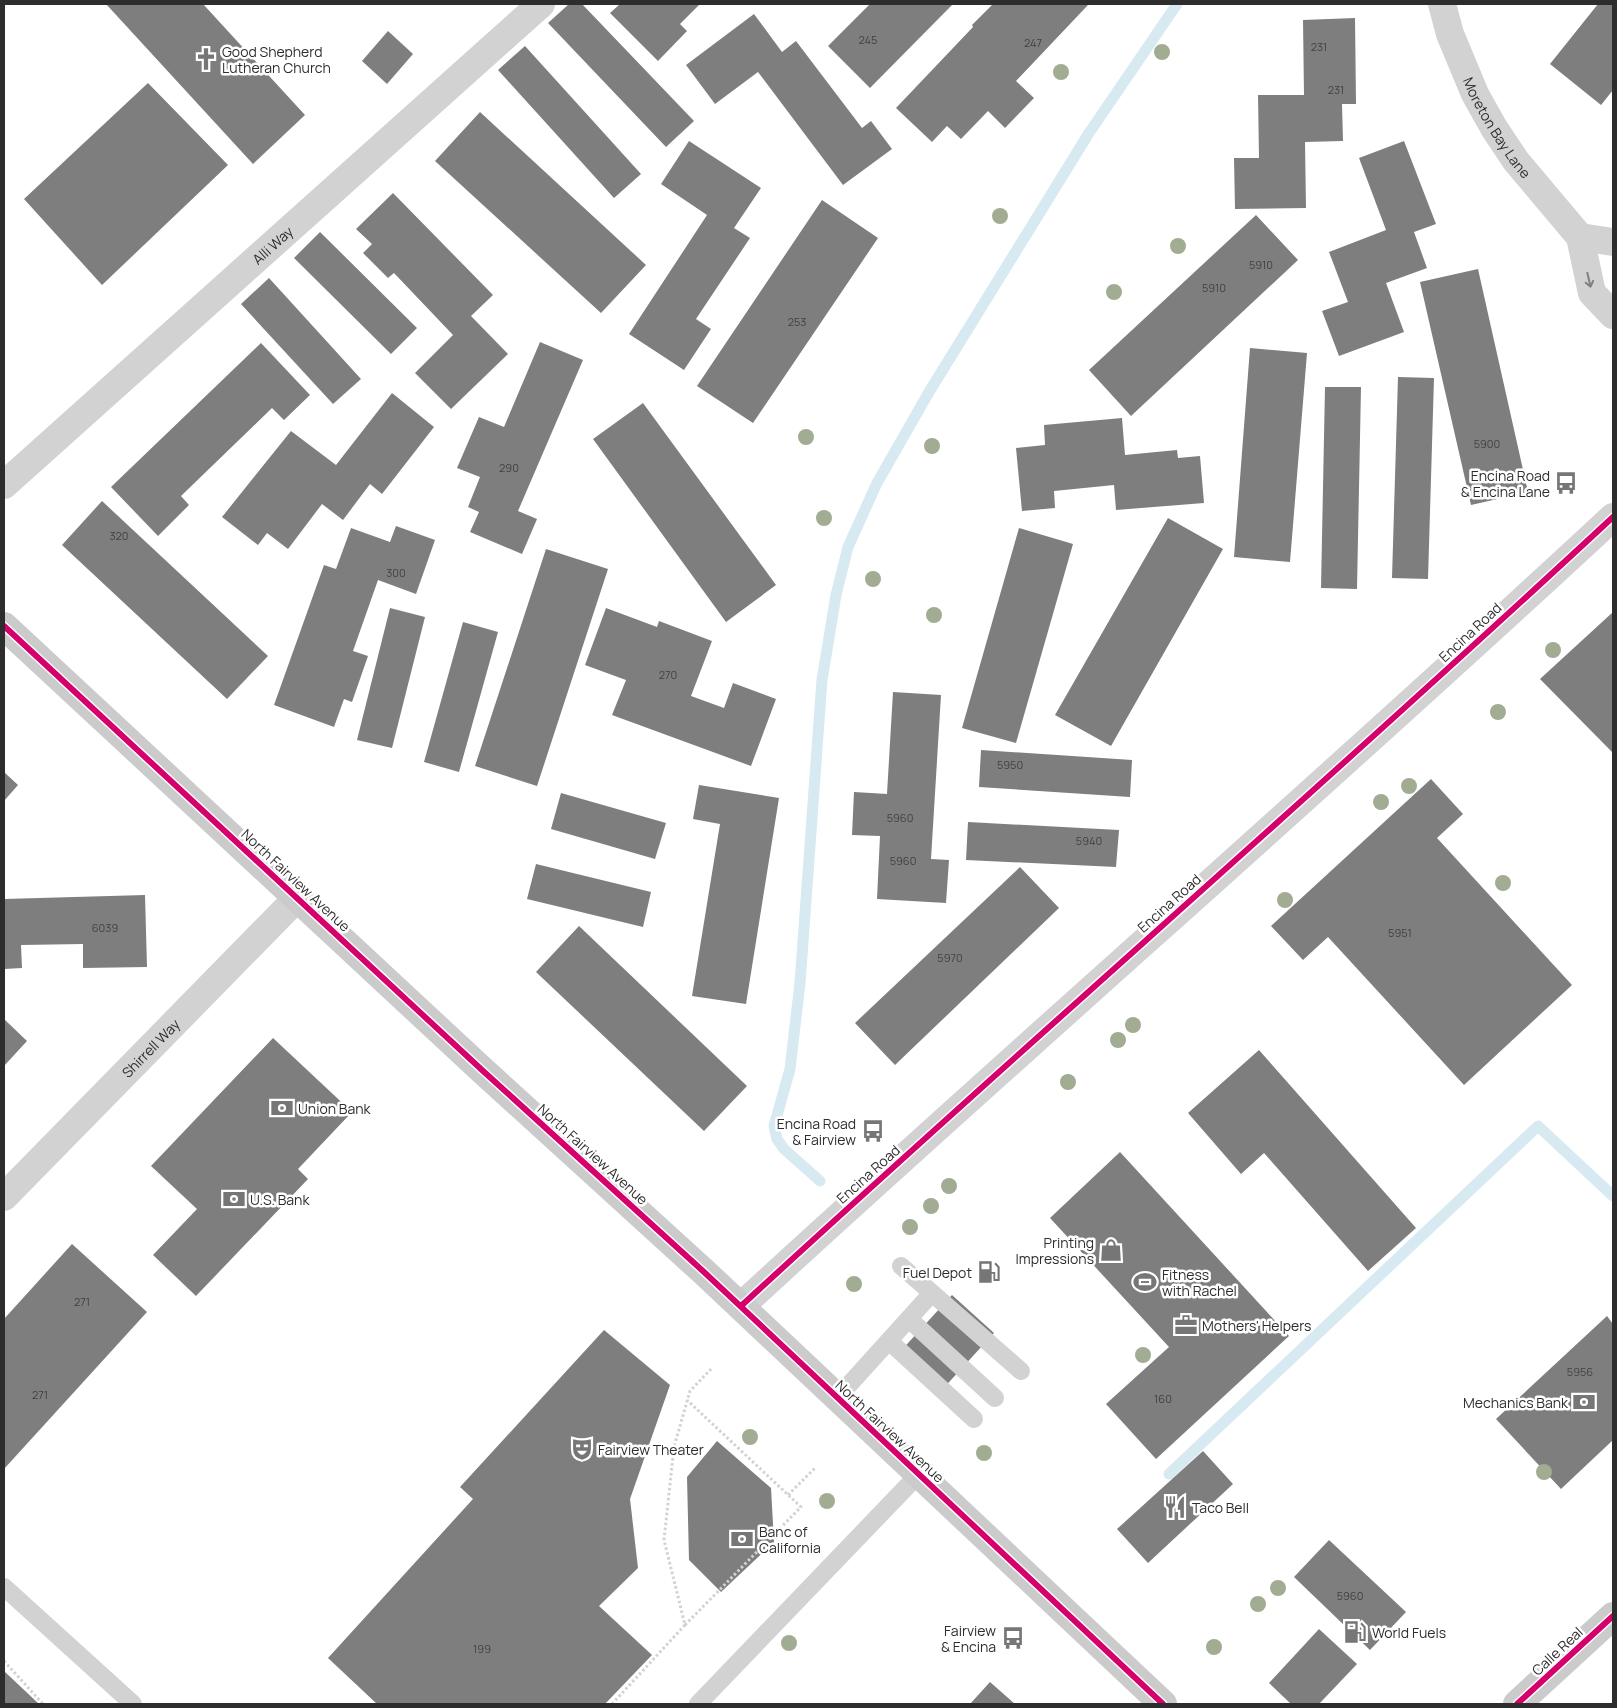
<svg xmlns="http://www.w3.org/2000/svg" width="1617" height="1708" viewBox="0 0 1617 1708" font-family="Manrope,sans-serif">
<rect width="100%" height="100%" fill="#fff"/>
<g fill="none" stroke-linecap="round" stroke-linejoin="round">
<!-- stream -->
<path stroke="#d7e9f1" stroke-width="11" d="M 820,1181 L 784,1149 L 777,1139 L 774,1126 L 790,1069 L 800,983 L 822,680 L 836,595 L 848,547 L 877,483 L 929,392 L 1089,133 L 1177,4
M 1169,1474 L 1538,1126 L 1613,1196"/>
</g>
<!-- building -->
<path fill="#7e7e7e" d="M 106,4 L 203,4 L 305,115 L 253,164 Z
M 569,4 L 582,4 L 694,121 L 666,147 L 548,23 Z
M 620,4 L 700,4 L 680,24 L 687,31 L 658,61 L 610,13 Z
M 870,4 L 953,4 L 870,88 L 828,46 Z
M 993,4 L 1086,4 L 1088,5 L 1016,81 L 1034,98 L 1005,128 L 988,111 L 961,139 L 947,126 L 932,142 L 896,108 L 973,27 L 972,25 Z
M 1598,4 L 1613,4 L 1613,90 L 1601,105 L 1550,64 Z
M 754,14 L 782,52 L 796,41 L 862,128 L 871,121 L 892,149 L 843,185 L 758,72 L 715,104 L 686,65 Z
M 1355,18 L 1356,104 L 1342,104 L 1343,141 L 1305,142 L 1306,208 L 1235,209 L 1234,158 L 1259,158 L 1258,95 L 1304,95 L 1303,20 Z
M 388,31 L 413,54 L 387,84 L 362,61 Z
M 525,46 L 641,174 L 614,198 L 498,70 Z
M 148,83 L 228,165 L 102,285 L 24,199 Z
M 480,112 L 646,265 L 601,313 L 435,161 Z
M 689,141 L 761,188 L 734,228 L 750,238 L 696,319 L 711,329 L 684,370 L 629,334 L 707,215 L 661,184 Z
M 1404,141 L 1436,224 L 1414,232 L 1427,268 L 1386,283 L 1404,332 L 1339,356 L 1322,311 L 1348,302 L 1329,252 L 1386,230 L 1359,158 Z
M 393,193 L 493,295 L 471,316 L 508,354 L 451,409 L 415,373 L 453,335 L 394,273 L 388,278 L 363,253 L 372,244 L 356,229 Z
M 822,200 L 878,238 L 753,423 L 697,386 Z
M 1256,215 L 1298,260 L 1131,416 L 1089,370 Z
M 320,232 L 417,328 L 391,354 L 294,258 Z
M 1478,269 L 1528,492 L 1471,505 L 1420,282 Z
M 269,278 L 361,379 L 333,404 L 241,304 Z
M 540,342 L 583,360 L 518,511 L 537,519 L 522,554 L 470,532 L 479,512 L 468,507 L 480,477 L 457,468 L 479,417 L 504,427 Z
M 261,343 L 310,395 L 284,420 L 272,408 L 181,496 L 189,505 L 158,536 L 111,487 Z
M 1250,348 L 1307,353 L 1290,562 L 1234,557 Z
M 1398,377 L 1434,378 L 1428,579 L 1392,578 Z
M 1325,387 L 1361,387 L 1357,589 L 1321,588 Z
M 392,393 L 434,427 L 382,494 L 370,484 L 343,520 L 322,504 L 288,549 L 267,533 L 258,545 L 222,517 L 291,431 L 336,465 Z
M 643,403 L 776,585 L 726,622 L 593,439 Z
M 1122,418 L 1125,455 L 1177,450 L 1178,458 L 1200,456 L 1204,503 L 1116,510 L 1114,485 L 1054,491 L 1055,508 L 1022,511 L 1016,448 L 1045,445 L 1044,425 Z
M 102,501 L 268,656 L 227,699 L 62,545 Z
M 1168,518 L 1223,549 L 1111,746 L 1055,715 Z
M 396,526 L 435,540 L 416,594 L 378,580 L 353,651 L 368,656 L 352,702 L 344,699 L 334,727 L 274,705 L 324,565 L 336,569 L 351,528 L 390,542 Z
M 1019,528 L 1073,544 L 1016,743 L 962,728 Z
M 546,549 L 608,569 L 537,786 L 475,766 Z
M 390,608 L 425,617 L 392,748 L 357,740 Z
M 606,608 L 657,627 L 659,621 L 712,641 L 691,696 L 724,708 L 733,683 L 776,699 L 751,766 L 612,715 L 626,680 L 585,665 Z
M 1613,612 L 1613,753 L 1540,679 Z
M 463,622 L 498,632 L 459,772 L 424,762 Z
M 893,692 L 941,695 L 931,859 L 949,860 L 946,903 L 877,899 L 880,836 L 852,835 L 854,792 L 887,794 Z
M 981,750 L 1132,760 L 1130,797 L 979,787 Z
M 4,772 L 18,785 L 4,801 Z
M 1431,779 L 1463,814 L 1437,838 L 1572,985 L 1464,1085 L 1328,937 L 1303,960 L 1271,926 Z
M 699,785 L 779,798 L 746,1004 L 692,996 L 720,824 L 693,819 Z
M 561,793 L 666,823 L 655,859 L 551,829 Z
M 968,822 L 1119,830 L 1116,867 L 966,860 Z
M 536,864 L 651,892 L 643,927 L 527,899 Z
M 1020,867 L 1059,908 L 895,1065 L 855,1023 Z
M 145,895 L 147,967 L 83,968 L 83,944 L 21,945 L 22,968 L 4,969 L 4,899 Z
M 579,926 L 747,1086 L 704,1131 L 536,972 Z
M 4,1019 L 27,1041 L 4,1066 Z
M 273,1038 L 352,1112 L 298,1169 L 308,1179 L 196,1296 L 153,1255 L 197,1209 L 151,1166 Z
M 1259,1050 L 1416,1228 L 1368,1271 L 1264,1153 L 1241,1174 L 1188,1113 Z
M 1120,1152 L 1289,1336 L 1156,1459 L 1106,1404 L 1169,1347 L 1050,1218 Z
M 72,1244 L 147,1312 L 4,1469 L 4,1319 Z
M 952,1295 L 994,1333 L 940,1392 L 898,1354 Z
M 1607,1316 L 1613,1324 L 1613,1440 L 1561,1489 L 1496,1419 Z
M 604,1330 L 670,1385 L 630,1499 L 638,1568 L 599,1606 L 652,1655 L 605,1704 L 377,1704 L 328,1658 L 473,1499 L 460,1487 Z
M 717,1441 L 771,1488 L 774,1542 L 721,1592 L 689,1560 L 687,1477 Z
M 1203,1451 L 1233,1484 L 1148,1563 L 1117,1529 Z
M 1329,1540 L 1406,1612 L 1370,1650 L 1294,1577 Z
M 1319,1629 L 1357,1664 L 1319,1704 L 1291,1704 L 1269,1683 Z
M 4,1671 L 39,1704 L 4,1704 Z
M 990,1682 L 1015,1704 L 970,1704 Z"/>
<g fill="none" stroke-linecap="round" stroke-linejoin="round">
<!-- path -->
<path stroke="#d2d2d2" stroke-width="3" stroke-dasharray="2.5 2.5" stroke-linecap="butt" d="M 788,1495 L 816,1467
M 685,1625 L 801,1507 L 687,1400
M 4,1661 L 43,1704
M 612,1704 L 685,1625 L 664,1540 L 674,1447 L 690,1391 L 711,1369"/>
<!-- lane -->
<path stroke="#d2d2d2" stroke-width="18" d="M 932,1293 L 1021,1371
M 909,1319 L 995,1398
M 889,1341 L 974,1419
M 837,1398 L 932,1293 L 901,1266
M 4,1587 L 133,1704
M 698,1704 L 918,1475"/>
<!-- street -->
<g stroke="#d2d2d2" stroke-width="28">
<path id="s1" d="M 1442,4 L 1450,34 L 1475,94 L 1494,128 L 1516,161 L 1580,237 L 1592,293 L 1613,315"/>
<path d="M 1580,237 L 1613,242"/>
<path id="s2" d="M 4,485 L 541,4"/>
<path id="s3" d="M 4,1197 L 297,898"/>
<path d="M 741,1306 C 1029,1041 1326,784 1613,517"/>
</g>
<!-- secondary -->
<path stroke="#cbcbcb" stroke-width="28" d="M 4,626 L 482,1070 L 704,1272 L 1163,1704
M 1517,1704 L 1613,1616"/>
<defs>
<path id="cycleway" d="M 4,626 L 482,1070 L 704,1272 L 1163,1704
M 741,1306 C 1029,1041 1326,784 1613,517
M 1517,1704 L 1613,1616"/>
</defs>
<!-- cycleway casing -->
<use href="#cycleway" stroke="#fff" stroke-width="9"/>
<!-- cycleway -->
<use href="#cycleway" stroke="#d6006c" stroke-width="6"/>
</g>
<!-- trees -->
<g fill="#a2ac93">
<circle cx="1162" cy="52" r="8"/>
<circle cx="1061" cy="72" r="8"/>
<circle cx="1000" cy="216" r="8"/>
<circle cx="1178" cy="246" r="8"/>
<circle cx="1114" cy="292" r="8"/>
<circle cx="806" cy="437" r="8"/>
<circle cx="932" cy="446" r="8"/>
<circle cx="824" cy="518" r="8"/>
<circle cx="873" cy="579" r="8"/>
<circle cx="934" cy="615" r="8"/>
<circle cx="1553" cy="650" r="8"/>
<circle cx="1498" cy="712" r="8"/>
<circle cx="1409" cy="786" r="8"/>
<circle cx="1381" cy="802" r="8"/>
<circle cx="1503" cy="883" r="8"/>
<circle cx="1285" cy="900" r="8"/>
<circle cx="1133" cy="1025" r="8"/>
<circle cx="1118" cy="1040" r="8"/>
<circle cx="1068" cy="1082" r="8"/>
<circle cx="949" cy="1186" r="8"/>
<circle cx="931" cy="1206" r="8"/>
<circle cx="910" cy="1227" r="8"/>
<circle cx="854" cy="1284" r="8"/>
<circle cx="1143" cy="1355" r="8"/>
<circle cx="750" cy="1437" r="8"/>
<circle cx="984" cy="1453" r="8"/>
<circle cx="1544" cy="1472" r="8"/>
<circle cx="827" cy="1501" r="8"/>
<circle cx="1278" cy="1588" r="8"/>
<circle cx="1258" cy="1604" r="8"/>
<circle cx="789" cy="1643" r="8"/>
<circle cx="1214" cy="1647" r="8"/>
</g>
<!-- one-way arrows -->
<defs><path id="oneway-shaft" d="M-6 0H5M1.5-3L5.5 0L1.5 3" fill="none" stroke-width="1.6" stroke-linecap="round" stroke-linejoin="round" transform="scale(1.25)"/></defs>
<use stroke="#808080" href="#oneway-shaft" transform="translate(1589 280) rotate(77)"/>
<!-- icons -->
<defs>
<symbol id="church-bare" viewBox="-9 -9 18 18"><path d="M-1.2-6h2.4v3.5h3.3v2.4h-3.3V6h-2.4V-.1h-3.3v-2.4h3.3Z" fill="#767676" stroke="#fff" stroke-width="2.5" paint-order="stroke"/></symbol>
<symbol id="bus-bare" viewBox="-9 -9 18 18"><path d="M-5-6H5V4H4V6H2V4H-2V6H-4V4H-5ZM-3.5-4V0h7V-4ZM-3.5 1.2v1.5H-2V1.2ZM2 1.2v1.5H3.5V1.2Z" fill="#767676" stroke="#fff" stroke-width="2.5" paint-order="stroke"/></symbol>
<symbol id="bank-bare" viewBox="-9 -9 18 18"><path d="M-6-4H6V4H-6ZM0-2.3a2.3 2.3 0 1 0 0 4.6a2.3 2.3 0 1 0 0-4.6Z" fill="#767676" stroke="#fff" stroke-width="2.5" paint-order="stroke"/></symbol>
<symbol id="shop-bare" viewBox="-9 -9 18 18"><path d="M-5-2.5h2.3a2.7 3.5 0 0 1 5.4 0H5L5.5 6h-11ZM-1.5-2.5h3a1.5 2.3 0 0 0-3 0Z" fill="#767676" stroke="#fff" stroke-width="2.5" paint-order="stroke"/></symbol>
<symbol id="fuel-bare" viewBox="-9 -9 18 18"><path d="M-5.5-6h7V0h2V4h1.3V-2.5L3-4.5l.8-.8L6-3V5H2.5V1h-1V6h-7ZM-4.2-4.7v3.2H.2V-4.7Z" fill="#767676" stroke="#fff" stroke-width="2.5" paint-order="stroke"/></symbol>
<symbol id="stadium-bare" viewBox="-9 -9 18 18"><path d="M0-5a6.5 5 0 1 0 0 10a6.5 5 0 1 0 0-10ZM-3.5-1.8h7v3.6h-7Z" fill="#767676" stroke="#fff" stroke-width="2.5" paint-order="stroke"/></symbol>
<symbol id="office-bare" viewBox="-9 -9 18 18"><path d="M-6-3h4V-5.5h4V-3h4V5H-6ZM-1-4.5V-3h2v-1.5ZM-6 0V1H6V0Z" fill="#767676" stroke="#fff" stroke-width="2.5" paint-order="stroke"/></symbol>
<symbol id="theatre-bare" viewBox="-9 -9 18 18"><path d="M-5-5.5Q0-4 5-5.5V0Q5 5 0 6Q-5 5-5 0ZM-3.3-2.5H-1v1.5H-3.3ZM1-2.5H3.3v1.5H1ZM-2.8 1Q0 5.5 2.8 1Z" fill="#767676" stroke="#fff" stroke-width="2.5" paint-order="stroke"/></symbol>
<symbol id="restaurant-bare" viewBox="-9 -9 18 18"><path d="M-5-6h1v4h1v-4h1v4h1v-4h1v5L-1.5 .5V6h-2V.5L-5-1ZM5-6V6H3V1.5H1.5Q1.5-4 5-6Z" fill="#767676" stroke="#fff" stroke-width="2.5" paint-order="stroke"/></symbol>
</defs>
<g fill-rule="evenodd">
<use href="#church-bare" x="190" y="43" width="32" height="32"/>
<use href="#bus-bare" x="1550" y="467" width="32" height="32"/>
<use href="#bank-bare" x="266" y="1092" width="32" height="32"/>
<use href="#bus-bare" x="857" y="1115" width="32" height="32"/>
<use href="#bank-bare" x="218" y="1183" width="32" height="32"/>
<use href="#shop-bare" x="1095" y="1234" width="32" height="32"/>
<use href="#fuel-bare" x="973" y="1256" width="32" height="32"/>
<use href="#stadium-bare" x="1129" y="1266" width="32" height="32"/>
<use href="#office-bare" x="1170" y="1309" width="32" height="32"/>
<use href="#bank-bare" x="1568" y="1386" width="32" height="32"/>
<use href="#theatre-bare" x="566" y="1433" width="32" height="32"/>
<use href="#restaurant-bare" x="1159" y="1491" width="32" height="32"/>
<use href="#bank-bare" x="726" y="1523" width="32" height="32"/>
<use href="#fuel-bare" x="1339" y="1616" width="32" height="32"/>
<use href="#bus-bare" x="997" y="1622" width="32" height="32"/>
</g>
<g text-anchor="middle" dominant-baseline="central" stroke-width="5" stroke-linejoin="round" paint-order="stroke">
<!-- number labels -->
<g font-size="11" fill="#414141">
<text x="868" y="39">245</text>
<text x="1033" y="42">247</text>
<text x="1319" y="46">231</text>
<text x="1336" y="89">231</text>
<text x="1261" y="264">5910</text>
<text x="1214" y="287">5910</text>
<text x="797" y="321">253</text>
<text x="1487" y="443">5900</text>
<text x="509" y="467">290</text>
<text x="119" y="535">320</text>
<text x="396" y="572">300</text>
<text x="668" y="674">270</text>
<text x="1010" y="764">5950</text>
<text x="900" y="817">5960</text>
<text x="1089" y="840">5940</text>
<text x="903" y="860">5960</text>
<text x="105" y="927">6039</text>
<text x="1400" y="932">5951</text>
<text x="950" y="957">5970</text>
<text x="82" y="1301">271</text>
<text x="1580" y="1371">5956</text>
<text x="40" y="1394">271</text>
<text x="1163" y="1398">160</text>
<text x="1350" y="1595">5960</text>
<text x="482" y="1648">199</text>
</g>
<!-- poi labels -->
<g font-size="14" fill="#2d2d2d" stroke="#fff" text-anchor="start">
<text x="222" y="51">Good Shepherd<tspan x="222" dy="16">Lutheran Church</tspan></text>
<text x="1550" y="475" text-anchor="end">Encina Road<tspan x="1550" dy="16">&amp; Encina Lane</tspan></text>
<text x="298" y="1108">Union Bank</text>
<text x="856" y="1123" text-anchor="end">Encina Road<tspan x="856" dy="16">&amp; Fairview</tspan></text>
<text x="250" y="1199">U.S. Bank</text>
<text x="1094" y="1242" text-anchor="end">Printing<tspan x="1094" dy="16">Impressions</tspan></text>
<text x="972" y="1272" text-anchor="end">Fuel Depot</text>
<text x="1162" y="1274">Fitness<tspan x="1162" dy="16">with Rachel</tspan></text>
<text x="1202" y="1325">Mothers' Helpers</text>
<text x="1568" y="1402" text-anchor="end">Mechanics Bank</text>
<text x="598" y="1449">Fairview Theater</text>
<text x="1192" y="1507">Taco Bell</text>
<text x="759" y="1531">Banc of<tspan x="759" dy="16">California</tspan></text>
<text x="996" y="1630" text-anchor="end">Fairview<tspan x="996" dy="16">&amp; Encina</tspan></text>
<text x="1372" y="1632">World Fuels</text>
</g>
<!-- street labels -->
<g font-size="14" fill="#2d2d2d" stroke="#fff">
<text stroke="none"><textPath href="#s1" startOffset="136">Moreton Bay Lane</textPath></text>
<text stroke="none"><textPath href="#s2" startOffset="360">Alli Way</textPath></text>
<text transform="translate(1470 632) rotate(-43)">Encina Road</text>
<text transform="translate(296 880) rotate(43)">North Fairview Avenue</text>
<text transform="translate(1169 903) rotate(-42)">Encina Road</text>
<text stroke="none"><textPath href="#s3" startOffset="209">Shirrell Way</textPath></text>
<text transform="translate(593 1154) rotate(42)">North Fairview Avenue</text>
<text transform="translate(868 1174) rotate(-42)">Encina Road</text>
<text transform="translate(890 1431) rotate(43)">North Fairview Avenue</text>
<text transform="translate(1557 1651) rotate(-43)">Calle Real</text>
</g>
</g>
<!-- border -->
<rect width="1617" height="1708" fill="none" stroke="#2d2d2d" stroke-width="10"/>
</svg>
